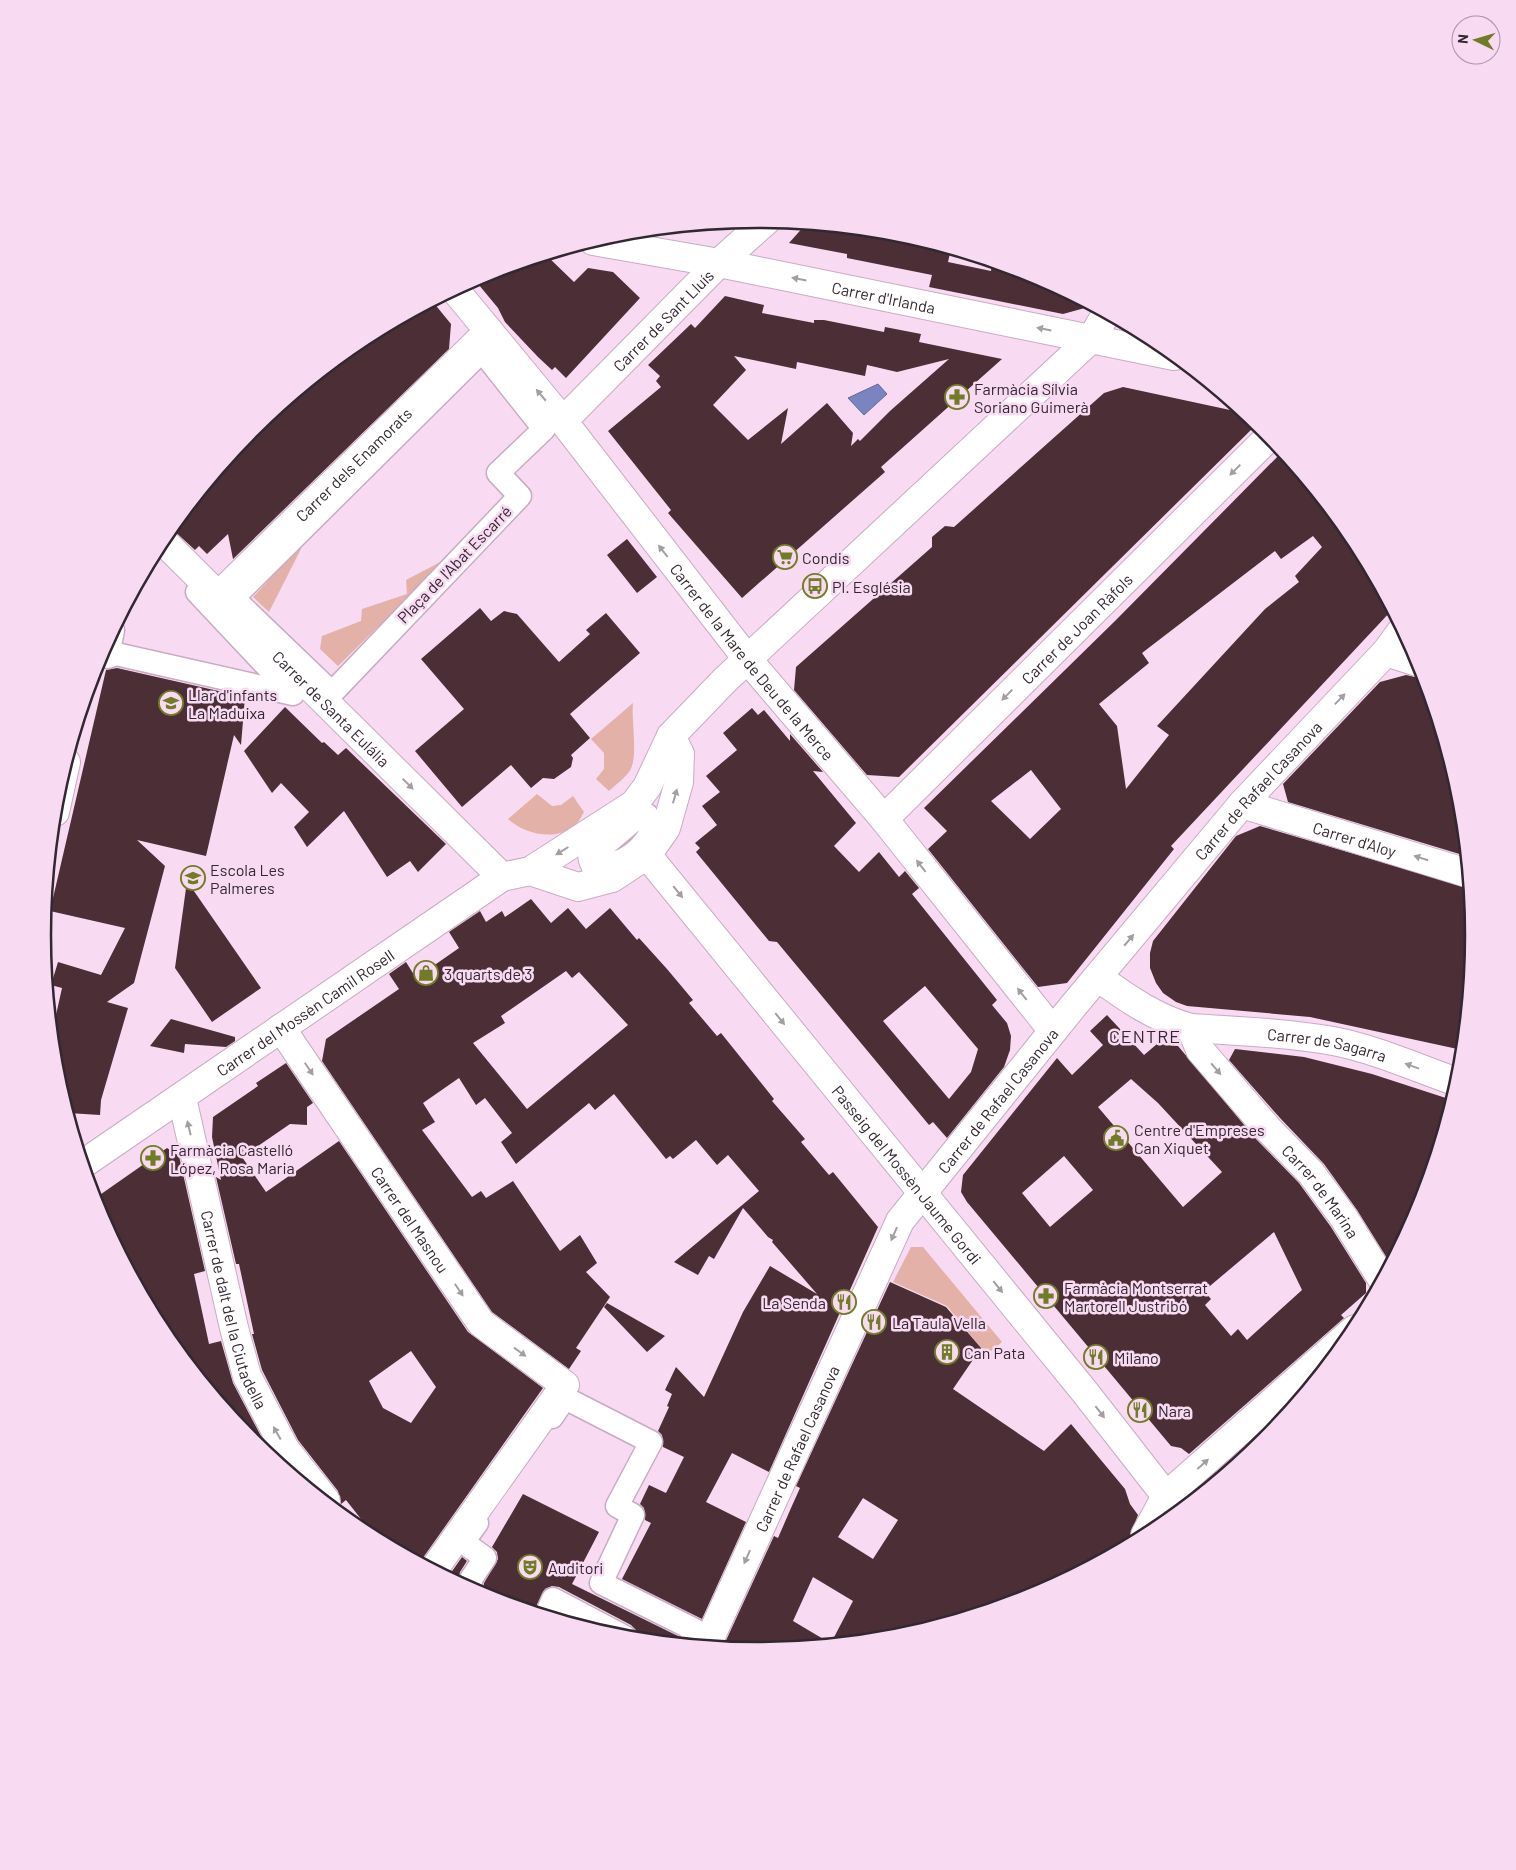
<svg xmlns="http://www.w3.org/2000/svg" width="1516" height="1870" viewBox="0 0 1516 1870" font-family="Barlow,sans-serif">
<rect width="100%" height="100%" fill="#f8dbf2"/>
<!-- green -->
<path fill="#e3b1a8" d="M 305,541 L 269,612 L 253,597 Z
M 448,558 L 338,666 L 320,649 L 322,636 L 361,621 L 362,609 L 407,594 L 406,580 Z
M 633,703 C 631,721 639,759 629,772 C 624,779 615,785 609,791 L 596,779 L 604,769 L 604,753 L 591,739 Z
M 537,794 L 552,806 L 561,805 L 573,796 L 584,812 C 581,817 578,824 573,827 C 554,841 524,834 508,819 Z
M 911,1247 L 923,1247 L 1002,1342 L 990,1352 L 981,1348 L 947,1306 L 893,1282 Z"/>
<!-- water -->
<path fill="#7984c1" stroke="#646896" d="M 878,384 L 887,394 L 864,415 L 848,398 Z"/>
<!-- building -->
<path fill="#4b2e36" fill-rule="evenodd" d="M 806,224 L 898,233 L 951,249 L 948,262 L 991,271 L 992,262 L 1032,274 L 1092,306 L 1063,314 L 929,287 L 932,275 L 847,258 L 847,254 L 789,243 Z
M 546,255 L 574,282 L 588,268 L 613,272 L 640,298 L 566,378 L 555,367 L 552,370 L 538,357 L 505,322 L 498,308 L 474,279 L 484,274 Z
M 725,296 L 764,305 L 762,313 L 814,323 L 814,320 L 824,320 L 884,332 L 885,327 L 921,334 L 919,342 L 1002,359 L 881,467 L 885,472 L 742,598 L 668,513 L 671,510 L 608,431 L 661,387 L 656,381 L 660,376 L 648,365 L 691,324 L 695,328 ZM 734,356 L 796,369 L 797,362 L 865,376 L 867,365 L 897,372 L 949,359 L 890,411 L 860,441 L 858,439 L 851,446 L 853,433 L 827,403 L 781,444 L 788,408 L 748,440 L 713,405 L 746,370 Z
M 433,302 L 451,324 L 449,349 L 233,559 L 228,534 L 207,554 L 199,546 L 195,550 L 171,528 L 253,429 L 361,340 Z
M 1123,387 L 1244,413 L 1257,424 L 899,777 L 867,775 L 794,690 L 796,667 L 932,547 L 932,537 L 945,526 L 954,527 L 1104,393 Z
M 1282,452 L 1353,538 L 1392,610 L 1171,846 L 1174,849 L 1067,983 L 1038,987 L 928,849 L 947,831 L 924,808 L 1116,620 ZM 1313,536 L 1322,547 L 1295,576 L 1299,582 L 1265,609 L 1157,726 L 1169,735 L 1126,789 L 1117,726 L 1099,704 L 1149,663 L 1142,653 L 1275,551 L 1281,559 ZM 1031,770 L 1061,809 L 1030,839 L 991,801 Z
M 627,539 L 657,577 L 637,593 L 607,555 Z
M 480,608 L 491,621 L 504,611 L 517,614 L 559,662 L 590,634 L 586,630 L 606,613 L 640,653 L 570,714 L 590,738 L 571,755 L 573,758 L 571,767 L 554,779 L 543,778 L 531,788 L 511,765 L 462,807 L 415,751 L 464,709 L 421,659 Z
M 117,668 L 245,697 L 241,745 L 234,735 L 206,856 L 137,840 L 165,866 L 134,983 L 107,1002 L 128,1008 L 101,1100 L 100,1115 L 68,1113 L 56,1074 L 52,1033 L 62,988 L 51,985 L 58,962 L 101,975 L 125,928 L 50,911 L 106,670 Z
M 1406,675 L 1424,679 L 1460,796 L 1466,856 L 1288,802 L 1283,784 L 1380,682 Z
M 285,707 L 322,743 L 324,742 L 338,755 L 346,748 L 446,844 L 418,872 L 410,861 L 387,877 L 344,811 L 307,847 L 294,827 L 309,812 L 281,783 L 272,793 L 244,751 Z
M 752,708 L 758,715 L 764,710 L 790,741 L 790,734 L 823,772 L 813,771 L 856,823 L 834,846 L 859,872 L 879,852 L 899,877 L 905,871 L 919,888 L 912,894 L 997,1000 L 992,1005 L 1007,1023 L 1011,1036 L 1010,1050 L 1004,1067 L 947,1138 L 933,1122 L 929,1125 L 777,942 L 769,941 L 696,852 L 700,848 L 695,843 L 717,825 L 702,806 L 720,792 L 706,776 L 737,750 L 723,733 ZM 925,986 L 978,1049 L 971,1072 L 949,1099 L 883,1021 Z
M 1260,826 L 1469,888 L 1474,935 L 1462,1050 L 1310,1017 L 1187,1006 L 1176,1002 L 1163,993 L 1156,983 L 1150,968 L 1150,953 L 1153,941 L 1236,836 Z
M 187,881 L 261,988 L 212,1022 L 175,968 Z
M 531,899 L 551,923 L 568,908 L 586,929 L 610,908 L 637,940 L 639,938 L 667,969 L 693,1000 L 689,1003 L 717,1036 L 721,1033 L 774,1099 L 772,1101 L 805,1139 L 801,1142 L 829,1175 L 833,1172 L 878,1227 L 769,1472 L 732,1453 L 706,1502 L 746,1522 L 702,1619 L 622,1579 L 651,1523 L 645,1520 L 644,1508 L 640,1504 L 649,1485 L 666,1493 L 684,1457 L 663,1447 L 662,1435 L 658,1431 L 669,1407 L 667,1406 L 672,1394 L 665,1390 L 676,1367 L 704,1397 L 743,1312 L 770,1266 L 817,1294 L 772,1242 L 773,1240 L 768,1237 L 743,1208 L 714,1259 L 709,1256 L 698,1275 L 674,1262 L 759,1191 L 728,1155 L 717,1165 L 696,1140 L 673,1159 L 670,1156 L 666,1159 L 614,1094 L 595,1110 L 589,1103 L 516,1164 L 501,1142 L 512,1133 L 485,1098 L 476,1105 L 459,1078 L 423,1103 L 435,1122 L 422,1130 L 472,1197 L 481,1191 L 486,1198 L 513,1181 L 560,1251 L 580,1235 L 597,1263 L 586,1272 L 610,1297 L 576,1348 L 581,1351 L 569,1369 L 492,1312 L 322,1061 L 326,1039 L 399,989 L 389,974 L 406,962 L 416,978 L 459,948 L 449,932 L 480,911 L 486,922 L 502,911 L 505,917 ZM 566,971 L 572,978 L 579,972 L 628,1025 L 527,1109 L 473,1043 L 505,1023 L 501,1016 Z
M 1107,1015 L 1144,1055 L 1157,1044 L 1178,1046 L 1256,1139 L 1299,1183 L 1331,1227 L 1366,1283 L 1366,1293 L 1341,1315 L 1344,1318 L 1189,1454 L 1181,1448 L 1171,1446 L 967,1202 L 961,1192 L 963,1175 L 1057,1058 L 1072,1075 L 1103,1045 L 1090,1031 ZM 1131,1079 L 1158,1103 L 1222,1172 L 1183,1207 L 1098,1107 ZM 1064,1156 L 1093,1190 L 1050,1227 L 1022,1193 ZM 1274,1232 L 1302,1290 L 1247,1340 L 1238,1329 L 1231,1336 L 1205,1305 L 1211,1299 L 1204,1291 Z
M 171,1019 L 235,1037 L 235,1041 L 226,1047 L 185,1044 L 184,1053 L 150,1046 Z
M 1235,1049 L 1304,1057 L 1372,1074 L 1452,1100 L 1419,1209 L 1390,1263 L 1357,1210 L 1324,1164 L 1280,1118 L 1229,1060 Z
M 286,1063 L 313,1103 L 307,1107 L 307,1125 L 290,1124 L 242,1157 L 266,1192 L 339,1141 L 468,1332 L 543,1388 L 420,1562 L 376,1538 L 346,1500 L 341,1504 L 338,1491 L 298,1440 L 262,1370 L 252,1334 L 254,1334 L 239,1264 L 236,1264 L 216,1177 L 221,1180 L 212,1137 L 213,1117 L 258,1086 L 256,1083 ZM 411,1351 L 436,1387 L 411,1423 L 383,1408 L 369,1381 Z
M 167,1148 L 179,1156 L 205,1271 L 194,1274 L 209,1344 L 221,1341 L 233,1383 L 272,1457 L 252,1441 L 163,1332 L 97,1209 L 94,1199 Z
M 890,1282 L 946,1307 L 981,1348 L 953,1389 L 1044,1451 L 1071,1424 L 1125,1489 L 1130,1504 L 1138,1515 L 1130,1536 L 1124,1547 L 1032,1596 L 897,1637 L 831,1643 L 853,1601 L 813,1577 L 793,1621 L 830,1643 L 758,1650 L 723,1647 L 774,1536 L 778,1538 L 791,1508 L 800,1488 L 796,1486 ZM 863,1498 L 898,1520 L 873,1559 L 838,1537 Z
M 607,1303 L 665,1336 L 647,1352 L 604,1307 Z
M 1296,1402 L 1264,1441 L 1217,1479 L 1213,1475 Z
M 523,1494 L 599,1532 L 572,1584 L 678,1636 L 676,1642 L 638,1639 L 636,1630 L 631,1625 L 559,1587 L 552,1586 L 545,1589 L 534,1611 L 483,1595 L 484,1583 L 498,1559 L 497,1552 L 492,1547 Z
M 462,1557 L 467,1561 L 460,1572 L 458,1582 L 448,1577 Z"/>
<g fill="none" stroke-linecap="round" stroke-linejoin="round">
<defs>
<path id="pedestrian" d="M 482,351 L 544,429 L 498,473 L 520,496 L 332,693 L 233,598 Z
M 108,657 L 116,654 L 293,694 L 197,592
M 108,657 L 113,630
M 640,815 L 647,815 L 653,826 C 649,844 617,874 600,858 L 601,848 Z
M 552,1417 L 565,1398 L 651,1442 L 617,1506 L 633,1515 L 601,1583 L 695,1630 L 689,1644
M 471,1589 L 471,1579 L 485,1558 L 463,1542 L 477,1523
M 546,1615 L 553,1599 L 625,1637"/>
<g id="minor">
<path id="s1" d="M 593,241 L 719,263 L 1174,356"/>
<path id="s2" d="M 455,290 L 563,421 L 748,660 L 884,819 L 1053,1031"/>
<path id="s3" d="M 563,421 L 719,263 L 767,220"/>
<path id="s4" d="M 162,540 L 502,877"/>
<path id="s5" d="M 218,596 L 489,331"/>
<path d="M 1386,652 L 1420,663"/>
<path id="s6" d="M 1242,804 L 1467,873"/>
<path d="M 55,812 L 66,762"/>
<path id="s7" d="M 884,819 L 1270,436"/>
<path d="M 611,825 C 602,837 585,850 596,866 C 601,873 604,876 612,878"/>
<path id="s8" d="M 647,855 L 1084,1391 L 1166,1496 L 1184,1507"/>
<path d="M 530,871 L 578,887 L 612,878 L 647,855 L 666,828 L 679,782 L 680,754 L 671,736"/>
<path id="s9" d="M 1098,977 C 1126,998 1157,1019 1191,1028 C 1239,1031 1286,1033 1333,1041 C 1375,1049 1417,1068 1457,1082"/>
<path id="s10" d="M 281,1028 L 481,1323 L 565,1385 L 434,1569"/>
<path id="s11" d="M 1191,1028 L 1200,1050 L 1268,1129 L 1311,1173 L 1344,1218 L 1382,1279"/>
<path id="s12" d="M 182,1098 L 234,1328 L 247,1376 L 285,1449 L 326,1501"/>
<path id="s13" d="M 83,1164 L 502,877 L 530,871 L 634,804 L 647,787 L 671,736 L 725,680 L 1092,338 L 1106,314"/>
<path d="M 1145,1535 L 1166,1496 L 1355,1329"/>
<path id="s14" d="M 707,1645 L 900,1221 L 1074,1005 L 1242,804 L 1386,652 L 1402,630"/>
</g>
</defs>
<!-- pedestrian casing -->
<use href="#pedestrian" stroke="#c8acc3" stroke-width="25"/>
<!-- minor casing -->
<use href="#minor" stroke="#c8acc3" stroke-width="30"/>
<!-- pedestrian -->
<use href="#pedestrian" stroke="#fff" stroke-width="22"/>
<!-- minor -->
<use href="#minor" stroke="#fff" stroke-width="28"/>
</g>
<!-- one-way arrows -->
<defs><path id="oneway-solid" d="M-6-.8H1V-3.2L6.5 0L1 3.2V.8H-6Z" transform="scale(1.25)"/></defs>
<g fill="#a39ea2">
<use href="#oneway-solid" transform="translate(799 279) rotate(-169)"/>
<use href="#oneway-solid" transform="translate(1044 329) rotate(-169)"/>
<use href="#oneway-solid" transform="translate(541 395) rotate(-130)"/>
<use href="#oneway-solid" transform="translate(1235 470) rotate(135)"/>
<use href="#oneway-solid" transform="translate(663 551) rotate(-128)"/>
<use href="#oneway-solid" transform="translate(1007 695) rotate(135)"/>
<use href="#oneway-solid" transform="translate(1340 699) rotate(-46)"/>
<use href="#oneway-solid" transform="translate(408 784) rotate(45)"/>
<use href="#oneway-solid" transform="translate(675 796) rotate(-74)"/>
<use href="#oneway-solid" transform="translate(562 851) rotate(148)"/>
<use href="#oneway-solid" transform="translate(1421 858) rotate(-163)"/>
<use href="#oneway-solid" transform="translate(921 866) rotate(-128)"/>
<use href="#oneway-solid" transform="translate(678 892) rotate(51)"/>
<use href="#oneway-solid" transform="translate(1129 940) rotate(-50)"/>
<use href="#oneway-solid" transform="translate(1022 994) rotate(-128)"/>
<use href="#oneway-solid" transform="translate(780 1019) rotate(51)"/>
<use href="#oneway-solid" transform="translate(1412 1066) rotate(-160)"/>
<use href="#oneway-solid" transform="translate(309 1069) rotate(56)"/>
<use href="#oneway-solid" transform="translate(1216 1069) rotate(49)"/>
<use href="#oneway-solid" transform="translate(189 1128) rotate(-103)"/>
<use href="#oneway-solid" transform="translate(894 1234) rotate(114)"/>
<use href="#oneway-solid" transform="translate(998 1287) rotate(51)"/>
<use href="#oneway-solid" transform="translate(459 1290) rotate(56)"/>
<use href="#oneway-solid" transform="translate(520 1352) rotate(36)"/>
<use href="#oneway-solid" transform="translate(1100 1412) rotate(52)"/>
<use href="#oneway-solid" transform="translate(277 1433) rotate(-120)"/>
<use href="#oneway-solid" transform="translate(1203 1464) rotate(-42)"/>
<use href="#oneway-solid" transform="translate(747 1557) rotate(114)"/>
</g>
<!-- icons -->
<defs>
<symbol id="pharmacy-ring" viewBox="-11 -11 22 22"><circle r="9.5" fill="#f8dbf2" stroke="#727b26" stroke-width="1.5"/><path d="M-2-6h4v4h4v4h-4v4h-4v-4h-4v-4h4Z" fill="#727b26"/></symbol>
<symbol id="supermarket-ring" viewBox="-11 -11 22 22"><circle r="9.5" fill="#f8dbf2" stroke="#727b26" stroke-width="1.5"/><path d="M-6-5.5h2.5l.6 2H6L4.5 2H-2.5L-4.4-4H-6ZM-1.5 3.2a1.3 1.3 0 1 0 .1 0ZM3 3.2a1.3 1.3 0 1 0 .1 0Z" fill="#727b26"/></symbol>
<symbol id="bus-ring" viewBox="-11 -11 22 22"><circle r="9.5" fill="#f8dbf2" stroke="#727b26" stroke-width="1.5"/><path d="M-5-6H5V4H4V6H2V4H-2V6H-4V4H-5ZM-3.5-4V0h7V-4ZM-3.5 1.2v1.5H-2V1.2ZM2 1.2v1.5H3.5V1.2Z" fill="#727b26"/></symbol>
<symbol id="school-ring" viewBox="-11 -11 22 22"><circle r="9.5" fill="#f8dbf2" stroke="#727b26" stroke-width="1.5"/><path d="M0-5L7-2L0 1L-7-2ZM-4 1L0 2.5L4 1V4Q0 6-4 4Z" fill="#727b26"/></symbol>
<symbol id="shop-ring" viewBox="-11 -11 22 22"><circle r="9.5" fill="#f8dbf2" stroke="#727b26" stroke-width="1.5"/><path d="M-5-2.5h2.3a2.7 3.5 0 0 1 5.4 0H5L5.5 6h-11ZM-1.5-2.5h3a1.5 2.3 0 0 0-3 0Z" fill="#727b26"/></symbol>
<symbol id="civic-ring" viewBox="-11 -11 22 22"><circle r="9.5" fill="#f8dbf2" stroke="#727b26" stroke-width="1.5"/><path d="M-.6-6.5H3V-4.5H.6V-3L4-1V1h2V6H-6V1h2V-1L-.6-3ZM-1.2 2.5V6h2.4V2.5Z" fill="#727b26"/></symbol>
<symbol id="restaurant-ring" viewBox="-11 -11 22 22"><circle r="9.5" fill="#f8dbf2" stroke="#727b26" stroke-width="1.5"/><path d="M-5-6h1v4h1v-4h1v4h1v-4h1v5L-1.5 .5V6h-2V.5L-5-1ZM5-6V6H3V1.5H1.5Q1.5-4 5-6Z" fill="#727b26"/></symbol>
<symbol id="building-ring" viewBox="-11 -11 22 22"><circle r="9.5" fill="#f8dbf2" stroke="#727b26" stroke-width="1.5"/><path d="M-4-6H4V6H1V3H-1V6H-4ZM-2.5-4.3h1.7v1.8h-1.7ZM.8-4.3h1.7v1.8H.8ZM-2.5-1h1.7V.8h-1.7ZM.8-1h1.7V.8H.8Z" fill="#727b26"/></symbol>
<symbol id="theatre-ring" viewBox="-11 -11 22 22"><circle r="9.5" fill="#f8dbf2" stroke="#727b26" stroke-width="1.5"/><path d="M-5-5.5Q0-4 5-5.5V0Q5 5 0 6Q-5 5-5 0ZM-3.3-2.5H-1v1.5H-3.3ZM1-2.5H3.3v1.5H1ZM-2.8 1Q0 5.5 2.8 1Z" fill="#727b26"/></symbol>
</defs>
<g fill-rule="evenodd">
<use href="#pharmacy-ring" x="943" y="383" width="28" height="28"/>
<use href="#supermarket-ring" x="771" y="543" width="28" height="28"/>
<use href="#bus-ring" x="801" y="572" width="28" height="28"/>
<use href="#school-ring" x="157" y="689" width="28" height="28"/>
<use href="#school-ring" x="179" y="864" width="28" height="28"/>
<use href="#shop-ring" x="412" y="959" width="28" height="28"/>
<use href="#civic-ring" x="1102" y="1124" width="28" height="28"/>
<use href="#pharmacy-ring" x="139" y="1144" width="28" height="28"/>
<use href="#pharmacy-ring" x="1032" y="1282" width="28" height="28"/>
<use href="#restaurant-ring" x="830" y="1288" width="28" height="28"/>
<use href="#restaurant-ring" x="860" y="1308" width="28" height="28"/>
<use href="#building-ring" x="933" y="1338" width="28" height="28"/>
<use href="#restaurant-ring" x="1082" y="1343" width="28" height="28"/>
<use href="#restaurant-ring" x="1126" y="1396" width="28" height="28"/>
<use href="#theatre-ring" x="516" y="1553" width="28" height="28"/>
</g>
<g text-anchor="middle" dominant-baseline="central" stroke-width="5" stroke-linejoin="round" paint-order="stroke">
<!-- street labels -->
<g font-size="16" fill="#332831" stroke="#f8dbf2">
<text stroke="none"><textPath href="#s1" startOffset="296">Carrer d'Irlanda</textPath></text>
<text stroke="none"><textPath href="#s3" startOffset="142">Carrer de Sant Lluís</textPath></text>
<text stroke="none"><textPath href="#s5" startOffset="189">Carrer dels Enamorats</textPath></text>
<text transform="translate(454 564) rotate(-46)">Plaça de l'Abat Escarré</text>
<text stroke="none"><textPath href="#s7" startOffset="271">Carrer de Joan Ràfols</textPath></text>
<text stroke="none"><textPath href="#s2" startOffset="476">Carrer de la Mare de Deu de la Merce</textPath></text>
<text stroke="none"><textPath href="#s4" startOffset="239">Carrer de Santa Eulália</textPath></text>
<text stroke="none"><textPath href="#s14" startOffset="1026">Carrer de Rafael Casanova</textPath></text>
<text stroke="none"><textPath href="#s6" startOffset="118">Carrer d'Aloy</textPath></text>
<text stroke="none"><textPath href="#s13" startOffset="269">Carrer del Mossèn Camil Rosell</textPath></text>
<text stroke="none"><textPath href="#s9" startOffset="244">Carrer de Sagarra</textPath></text>
<text stroke="none"><textPath href="#s14" startOffset="621">Carrer de Rafael Casanova</textPath></text>
<text stroke="none"><textPath href="#s8" startOffset="412">Passeig del Mossèn Jaume Gordi</textPath></text>
<text stroke="none"><textPath href="#s11" startOffset="210">Carrer de Marina</textPath></text>
<text stroke="none"><textPath href="#s10" startOffset="231">Carrer del Masnou</textPath></text>
<text stroke="none"><textPath href="#s12" startOffset="218">Carrer de dalt del la Ciutadella</textPath></text>
<text stroke="none"><textPath href="#s14" startOffset="216">Carrer de Rafael Casanova</textPath></text>
</g>
<!-- poi labels -->
<g font-size="16" fill="#332831" stroke="#f8dbf2" text-anchor="start">
<text x="974" y="388">Farmàcia Sílvia<tspan x="974" dy="18">Soriano Guimerà</tspan></text>
<text x="802" y="557">Condis</text>
<text x="832" y="586">Pl. Església</text>
<text x="188" y="694">Llar d'infants<tspan x="188" dy="18">La Maduixa</tspan></text>
<text x="210" y="869">Escola Les<tspan x="210" dy="18">Palmeres</tspan></text>
<text x="444" y="973">3 quarts de 3</text>
<text x="1134" y="1129">Centre d'Empreses<tspan x="1134" dy="18">Can Xiquet</tspan></text>
<text x="170" y="1149">Farmàcia Castelló<tspan x="170" dy="18">López, Rosa Maria</tspan></text>
<text x="1064" y="1287">Farmàcia Montserrat<tspan x="1064" dy="18">Martorell Justribó</tspan></text>
<text x="826" y="1302" text-anchor="end">La Senda</text>
<text x="892" y="1322">La Taula Vella</text>
<text x="964" y="1352">Can Pata</text>
<text x="1114" y="1357">Milano</text>
<text x="1158" y="1410">Nara</text>
<text x="548" y="1567">Auditori</text>
</g>
<!-- neighbourhood labels -->
<g font-size="18" letter-spacing="1" fill="#332831" stroke="#f8dbf2">
<text x="1145" y="1036">CENTRE</text>
</g>
</g>
<!-- crop -->
<path d="M0 0H1516V1870H0ZM51 935a707 707 0 1 1 1414 0a707 707 0 1 1-1414 0Z" fill="#f8dbf2" fill-rule="evenodd"/>
<path fill="none" stroke="#332831" stroke-width="2.5" d="M51 935a707 707 0 1 1 1414 0a707 707 0 1 1-1414 0Z"/>
<!-- north arrow -->
<g transform="translate(1476 40) rotate(275)"><circle r="24" fill="#f8dbf2" stroke="#a993a5"/>
<path d="M0-4L9 19L0 12L-9 19Z" fill="#727b26"/>
<text y="-8" font-size="14" font-weight="bold" text-anchor="middle" fill="#332831">N</text>
</g>
</svg>
